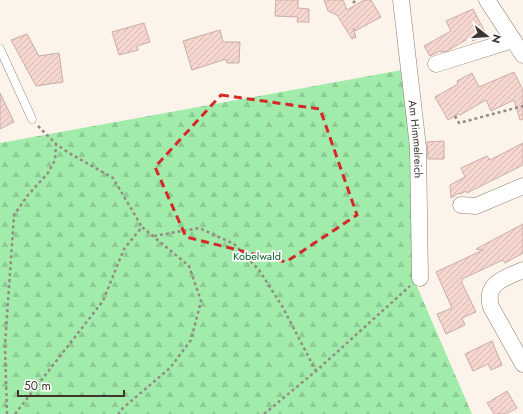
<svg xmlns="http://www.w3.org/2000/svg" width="523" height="414" viewBox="0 0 523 414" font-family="Jost,sans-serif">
<defs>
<pattern id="forest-firs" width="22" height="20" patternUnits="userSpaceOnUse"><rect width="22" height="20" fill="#a1ecaa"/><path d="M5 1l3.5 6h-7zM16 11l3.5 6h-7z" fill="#8ccb93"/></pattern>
<pattern id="building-hatch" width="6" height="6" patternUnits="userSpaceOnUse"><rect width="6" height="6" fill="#f5d7cf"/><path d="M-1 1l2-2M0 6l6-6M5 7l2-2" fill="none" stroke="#d3b9b2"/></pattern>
</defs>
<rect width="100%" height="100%" fill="#fcf3eb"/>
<!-- forest -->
<path fill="url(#forest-firs)" d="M 402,70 L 413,150 L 415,282 L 472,414 L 0,414 L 0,143 Z"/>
<!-- building -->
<path fill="url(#building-hatch)" stroke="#caada6" d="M 276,0 L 298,0 L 298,8 L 309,9 L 309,22 L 297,22 L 298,17 L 275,16 Z
M 324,0 L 343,0 L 347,10 L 364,0 L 371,0 L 381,17 L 355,31 L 353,28 L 356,37 L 352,39 L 337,15 L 328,11 Z
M 473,9 L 486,34 L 473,41 L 471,37 L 447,51 L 441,52 L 440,51 L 430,56 L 424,46 L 451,31 L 446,21 Z
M 144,23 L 150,42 L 137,46 L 138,50 L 119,55 L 112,32 Z
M 220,30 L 223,42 L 240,42 L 239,63 L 227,63 L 226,59 L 192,70 L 183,41 Z
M 27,34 L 39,56 L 59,53 L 63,82 L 36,86 L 11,40 Z
M 514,72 L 523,90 L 523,119 L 520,120 L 514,100 L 491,111 L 486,100 L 460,115 L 459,114 L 448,120 L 435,97 L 458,84 L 457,81 L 472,73 L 479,87 Z
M 0,93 L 14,122 L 0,129 Z
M 444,141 L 444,159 L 428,159 L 427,142 Z
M 523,143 L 523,165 L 467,193 L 466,191 L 460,194 L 459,193 L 451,198 L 450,185 L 465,177 L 461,168 L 487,156 L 490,160 Z
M 523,224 L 523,253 L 505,263 L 503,260 L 462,279 L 462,283 L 476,312 L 462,318 L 465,325 L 446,334 L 437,314 L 452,308 L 436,272 L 483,250 L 476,249 Z
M 492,341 L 502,365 L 491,370 L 488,364 L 473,371 L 465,354 Z
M 507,391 L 517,408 L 506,414 L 494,414 L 487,403 Z"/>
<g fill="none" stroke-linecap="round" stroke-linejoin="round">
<defs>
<path id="lane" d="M 0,49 L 32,119"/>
<g id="street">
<path id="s1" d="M 401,0 L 418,147 L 420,278"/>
<path d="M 487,0 L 523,55"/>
<path d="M 436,64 L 513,40"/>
<path d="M 461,205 L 476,206 L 523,186"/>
<path d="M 523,270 C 505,278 484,283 491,307 L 523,364"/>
</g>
</defs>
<!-- lane casing -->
<use href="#lane" stroke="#8f7b6a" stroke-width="9"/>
<!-- street casing -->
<use href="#street" stroke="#8f7b6a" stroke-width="17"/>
<!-- path -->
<path stroke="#948b84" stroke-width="2.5" stroke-dasharray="3 3" stroke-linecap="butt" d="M 353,3 L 356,0
M 455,116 L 459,123 L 523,106
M 38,126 L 56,144 L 69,153 L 113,178 L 142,227
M 154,236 L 199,228 L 234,244 L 259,270 L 282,306 L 316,371
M 7,414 L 5,345 L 14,215 L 28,195 L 48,173 L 55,160 L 56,144
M 15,414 L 103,301 L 124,249 L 142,227 L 189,266 L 201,301 L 191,340 L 170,368 L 123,408 L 118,414
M 264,414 L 316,371 L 410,286"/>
<!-- lane -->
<use href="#lane" stroke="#fff" stroke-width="8"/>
<!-- street -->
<use href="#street" stroke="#fff" stroke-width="16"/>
</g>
<!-- marked area -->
<path fill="none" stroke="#d62828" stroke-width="3" stroke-dasharray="8 5" stroke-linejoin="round" d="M 221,95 L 320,109 L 357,215 L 286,262 L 186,237 L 155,167 Z"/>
<g text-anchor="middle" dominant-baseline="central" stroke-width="3.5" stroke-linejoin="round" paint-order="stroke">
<!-- street labels -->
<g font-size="11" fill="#3f362f" stroke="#fff">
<text stroke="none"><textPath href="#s1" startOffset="140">Am Himmelreich</textPath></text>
</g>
<!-- park labels -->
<g font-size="11" fill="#0e6326" stroke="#fff">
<text x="257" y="256">Kobelwald</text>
</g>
</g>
<!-- north arrow -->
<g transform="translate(487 36) rotate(107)" stroke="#ffffff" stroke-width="3" paint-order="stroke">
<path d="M0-3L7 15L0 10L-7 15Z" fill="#3f362f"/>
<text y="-6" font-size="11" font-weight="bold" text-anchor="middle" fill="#3f362f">N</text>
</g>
<!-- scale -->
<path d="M18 390v6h106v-6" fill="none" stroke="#3f362f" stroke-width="2"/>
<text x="24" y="390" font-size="12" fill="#3f362f" stroke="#ffffff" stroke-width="3" paint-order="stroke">50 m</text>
</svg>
